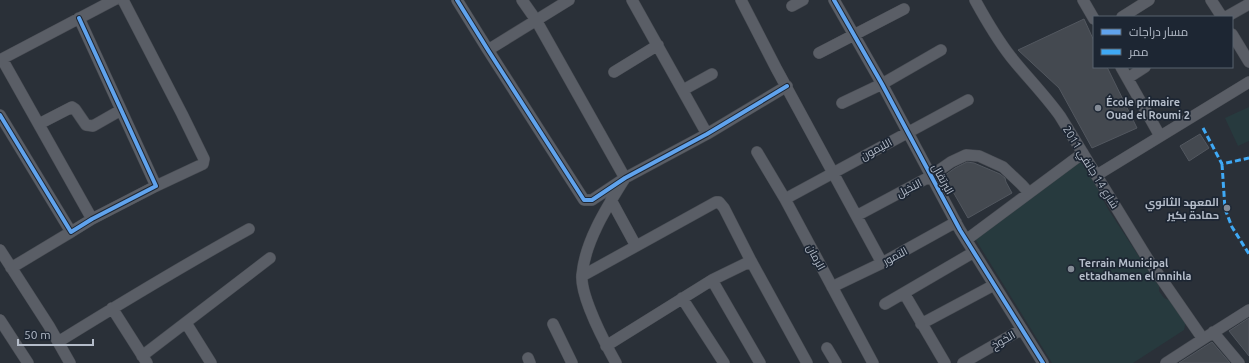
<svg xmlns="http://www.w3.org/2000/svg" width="1249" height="363" viewBox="0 0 1249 363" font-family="Ubuntu,Cairo,sans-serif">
<rect width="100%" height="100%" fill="#2a3038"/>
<!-- green -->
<path fill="#273a3e" d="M 1249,107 L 1249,141 L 1238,146 L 1225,118 Z
M 1082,159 L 1108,209 L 1136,252 L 1159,286 L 1159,291 L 1164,298 L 1169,300 L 1186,320 L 1184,330 L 1133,363 L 1052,363 L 974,237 Z"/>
<!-- building -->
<path fill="#444950" stroke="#52575f" d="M 1084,19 L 1094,41 L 1094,67 L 1107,67 L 1137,128 L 1092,148 L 1059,88 L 1018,50 Z
M 1200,134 L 1209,148 L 1189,161 L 1180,146 Z
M 967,162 L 974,163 L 1000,174 L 1005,178 L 1006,182 L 1012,193 L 968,218 L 944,176 L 955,168 Z
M 1249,318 L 1249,356 L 1229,331 Z
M 1212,342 L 1230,363 L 1179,363 L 1207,345 Z"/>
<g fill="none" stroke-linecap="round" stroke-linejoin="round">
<defs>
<path id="minor" d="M 123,0 L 182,114 L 204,159 L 203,164 L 156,186
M 457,0 L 488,50 L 584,200 L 592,200 L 625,178 L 707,134 L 787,86
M 522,0 L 536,20 L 625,178 C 607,207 585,241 582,275 C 580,296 606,345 616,363
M 632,0 L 707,134
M 741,0 L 776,68 L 882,263
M 834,0 L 882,84 L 960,230 L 1043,363
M 975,0 C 986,20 997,39 1011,57 C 1027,77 1045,95 1060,116 L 1149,261 L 1203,339
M 1083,0 L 1094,19
M 1211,0 L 1222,17
M 792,6 L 803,0
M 1122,17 L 1149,0
M 1226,17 L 1249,4
M 1232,34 L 1249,62
M 488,50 L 569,0
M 819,53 L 904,9
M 2,59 L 92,219
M 0,60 L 114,0
M 1121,67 L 1160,136
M 614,72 L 658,45
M 1128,78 L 1145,67
M 683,90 L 712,74
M 842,103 L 882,84 L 941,50
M 0,115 L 71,232 L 92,219 L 156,186 L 79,18
M 39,124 L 72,107 L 75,109 L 86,125 L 93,126 L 121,110
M 757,152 L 785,199 L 873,363
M 1097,175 L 1249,82
M 785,199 L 968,100
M 611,200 L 636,246
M 858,215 L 931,176 L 951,162 L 966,155 L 979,156 L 1003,167 L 1022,185 L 1029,193
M 966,240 L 1083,153
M 0,250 L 49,326 L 70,363
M 11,268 L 71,232
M 582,276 L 716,202 L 719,202 L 724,208 L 751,261 L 807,363
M 712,280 L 760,363
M 832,287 L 882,263 L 956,222
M 904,293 L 945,363
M 682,298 L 724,363
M 885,304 L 974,252
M 112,308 L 147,363
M 0,320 L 28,363
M 186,323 L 211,363
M 553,324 L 572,363
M 921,324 L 994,285
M 1213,332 L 1239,363
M 58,342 C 121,303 184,265 249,229
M 606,346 L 712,280 L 751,261
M 827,348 L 836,363
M 142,356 L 270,258
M 528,358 L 530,363
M 963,363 L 1022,329
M 1166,363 L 1203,339 L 1249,310"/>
</defs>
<!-- minor casing -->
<use href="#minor" stroke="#484c53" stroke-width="12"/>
<!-- minor -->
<use href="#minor" stroke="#5a5e66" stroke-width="11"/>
<!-- quiet -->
<path stroke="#3fa9f5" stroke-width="3" stroke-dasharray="6 3" stroke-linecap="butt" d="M 1203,128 L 1222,164 L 1249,158
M 1222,164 L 1225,209 L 1232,227 L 1249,254"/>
<defs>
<path id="cycleway" d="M 457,0 L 488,50 L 584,200 L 592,200 L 625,178 L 707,134 L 787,86
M 834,0 L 882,84 L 960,230 L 1043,363
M 0,115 L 71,232 L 92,219 L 156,186 L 79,18"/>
</defs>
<!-- cycleway casing -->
<use href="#cycleway" stroke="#1d2633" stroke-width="6"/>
<!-- cycleway -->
<use href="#cycleway" stroke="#60a3ed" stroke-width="4"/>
</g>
<!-- markers -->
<g fill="#848b96" stroke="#1d2633" stroke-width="1.5">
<circle cx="1098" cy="108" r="4"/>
<circle cx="1227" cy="208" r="4"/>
<circle cx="1071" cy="269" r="4"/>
</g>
<g text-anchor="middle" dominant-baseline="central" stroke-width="3.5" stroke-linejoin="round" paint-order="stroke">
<!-- poi labels -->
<g font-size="11" font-weight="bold" fill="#b4bcc9" stroke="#1d2633" text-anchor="start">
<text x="1106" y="102">École primaire<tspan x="1106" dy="13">Ouad el Roumi 2</tspan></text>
<text x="1219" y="202" text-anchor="end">المعهد الثانوي<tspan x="1219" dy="13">حمادة بكير</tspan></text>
<text x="1079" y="263">Terrain Municipal<tspan x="1079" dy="13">ettadhamen el mnihla</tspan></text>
</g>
<!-- street labels -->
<g font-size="11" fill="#b4bcc9" stroke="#1d2633">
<text transform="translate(876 149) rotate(-28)">الليمون</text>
<text transform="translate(1091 167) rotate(58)">شارع 14 جانفي 2011</text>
<text transform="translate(943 179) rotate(61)">البرتقال</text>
<text transform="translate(909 188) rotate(-27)">النخيل</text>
<text transform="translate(895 256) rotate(-28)">التمور</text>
<text transform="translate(816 257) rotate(62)">الرمان</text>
<text transform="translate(1003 340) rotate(-30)">الخوخ</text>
</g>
</g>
<!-- legend -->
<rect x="1093" y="16" width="140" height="52" fill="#1d2633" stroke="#59626f"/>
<rect x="1101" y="29" width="20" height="6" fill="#60a3ed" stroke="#59626f"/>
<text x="1129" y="36" font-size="12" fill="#b4bcc9">مسار دراجات</text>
<rect x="1101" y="49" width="20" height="6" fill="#3fa9f5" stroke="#59626f"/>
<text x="1129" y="56" font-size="12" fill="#b4bcc9">ممر</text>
<!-- scale -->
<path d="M18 339v6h75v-6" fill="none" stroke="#b4bcc9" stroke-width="2"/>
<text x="24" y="339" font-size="12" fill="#b4bcc9" stroke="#1d2633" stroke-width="3" paint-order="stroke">50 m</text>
</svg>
